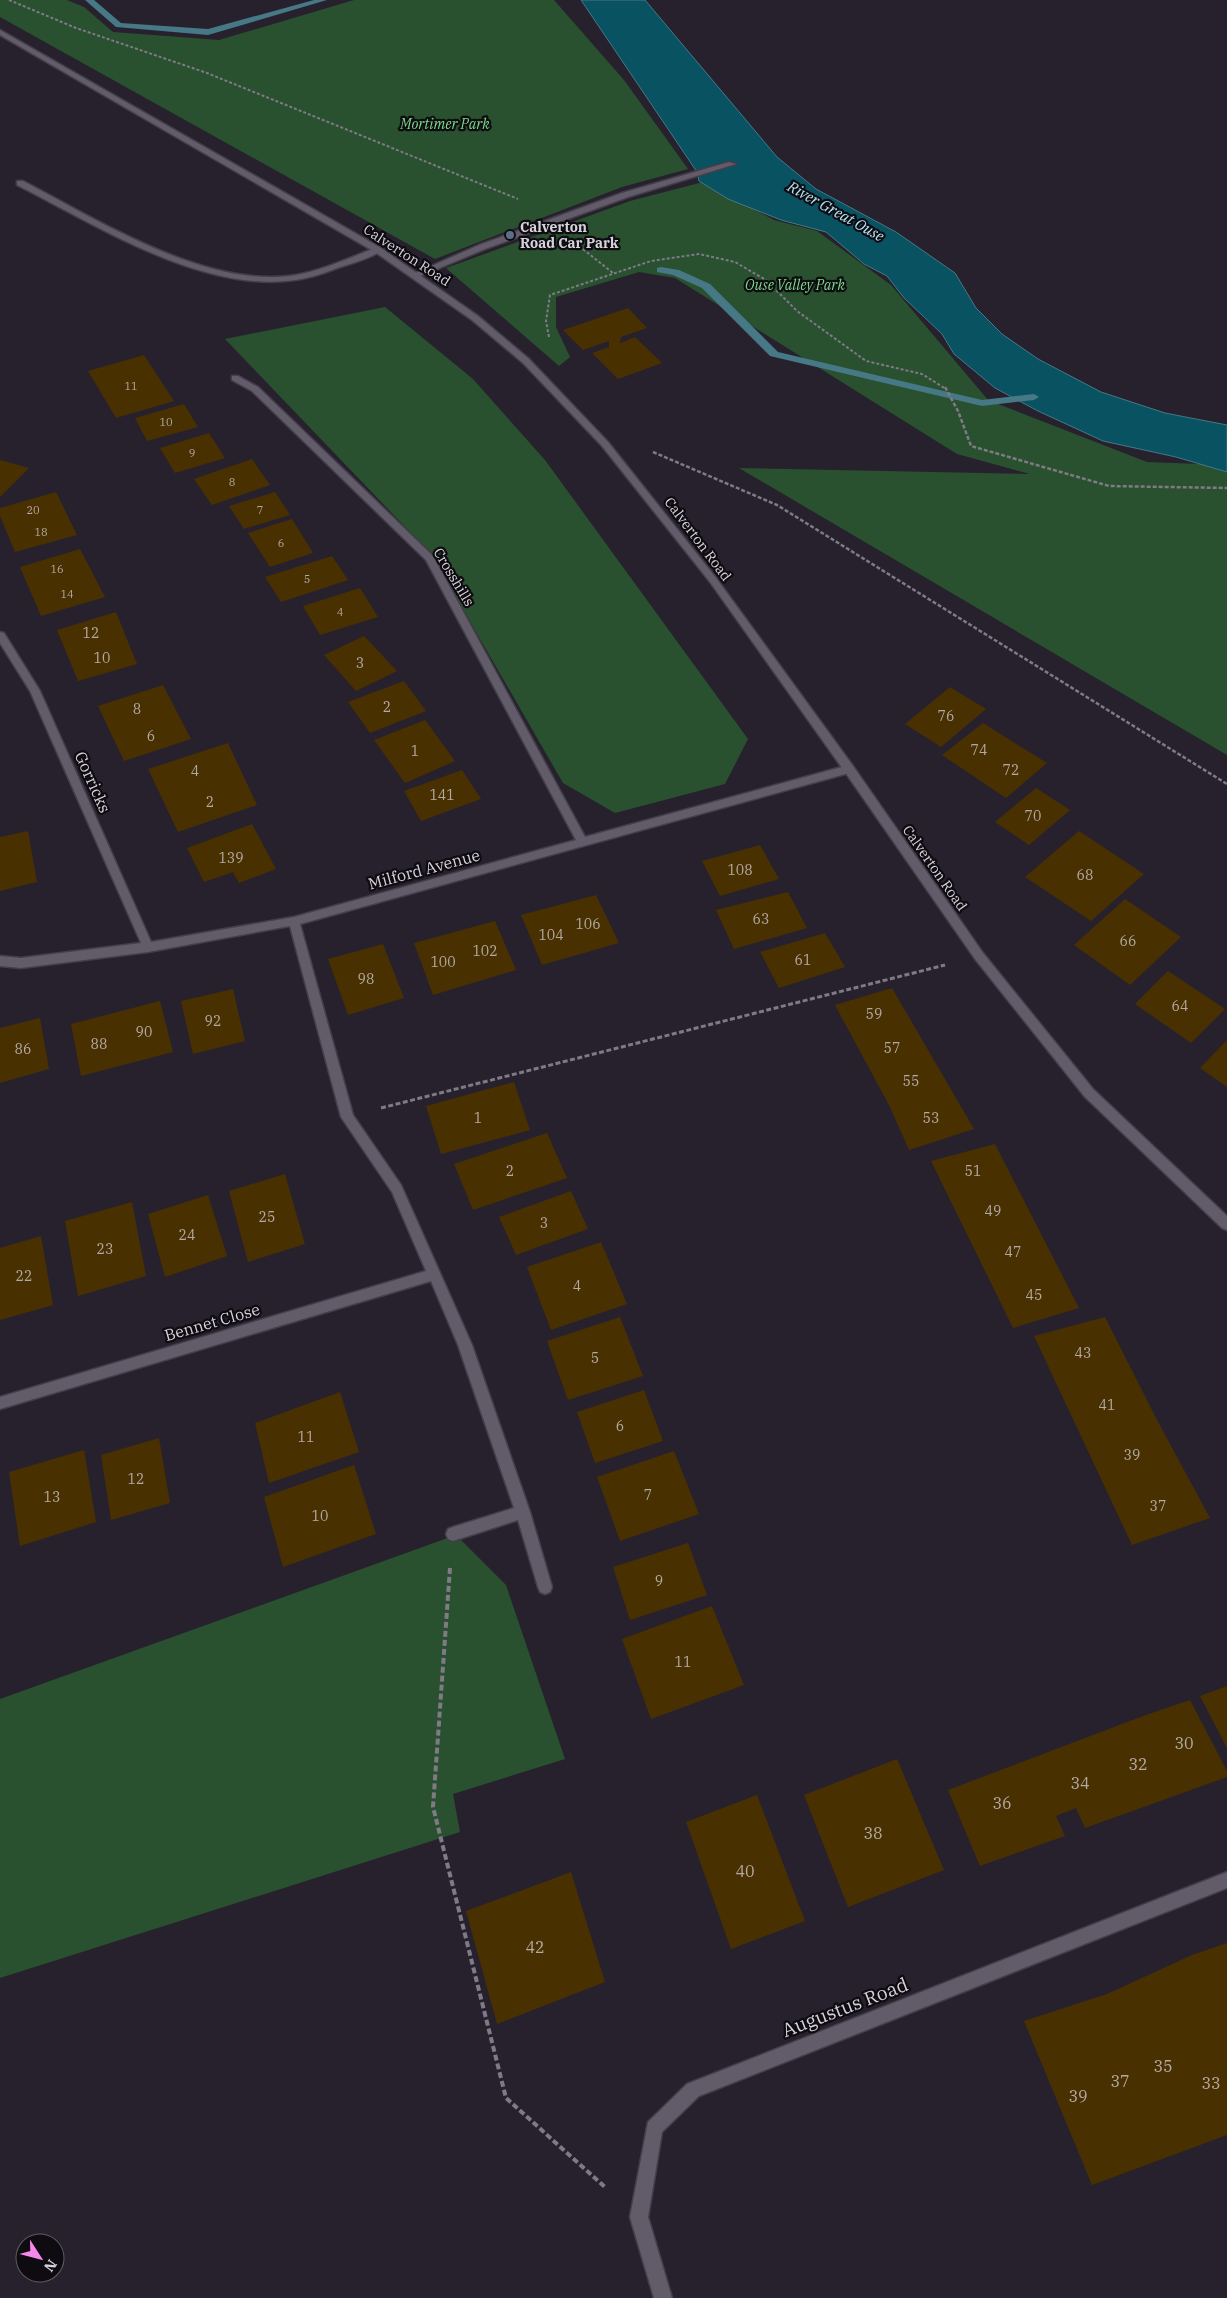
<svg xmlns="http://www.w3.org/2000/svg" width="1227" height="2298" viewBox="0 0 1227 2298" font-family="'IBM Plex Serif',serif">
<rect width="100%" height="100%" fill="#27212e"/>
<!-- green -->
<path fill="#29512f" d="M 0,0 L 67,0 L 84,7 L 113,32 L 219,40 L 354,0 L 554,0 L 624,80 L 688,169 L 622,187 L 435,259 L 0,17 Z
M 703,182 L 774,220 L 817,231 L 891,285 L 988,400 L 1147,462 L 1227,465 L 1227,755 L 739,468 L 1030,474 L 957,454 L 675,278 L 639,272 L 556,297 L 556,327 L 570,357 L 559,366 L 446,268 L 630,201 Z
M 385,307 L 473,379 L 545,460 L 748,739 L 725,784 L 615,813 L 563,783 L 431,554 L 225,339 Z
M 456,1535 L 506,1585 L 565,1759 L 453,1794 L 460,1832 L 0,1978 L 0,1699 Z"/>
<!-- water -->
<path fill="#095262" stroke="#467886" d="M 581,0 L 645,0 L 777,157 L 816,189 L 896,232 L 955,273 L 976,308 L 1002,334 L 1038,359 L 1101,392 L 1165,413 L 1227,425 L 1227,472 L 1176,457 L 1103,441 L 1038,411 L 995,388 L 954,354 L 942,334 L 904,298 L 887,276 L 864,264 L 826,232 L 781,220 L 728,199 L 699,181 L 697,172 Z"/>
<g fill="none" stroke-linecap="round" stroke-linejoin="round">
<!-- stream -->
<path fill="#467886" fill-rule="evenodd" d="M 85,0 L 94,0 L 121,23 L 208,29 L 314,0 L 327,0 L 208,35 L 116,27 Z
M 661,267 L 679,270 L 710,284 L 778,352 L 982,400 L 1034,394 L 1039,397 L 1034,400 L 982,406 L 770,356 L 702,288 L 673,275 L 657,272 L 657,268 Z"/>
</g>
<!-- building -->
<path fill="#493000" d="M 628,308 L 647,328 L 621,337 L 620,343 L 635,337 L 662,363 L 618,379 L 592,353 L 609,347 L 609,341 L 583,350 L 563,330 Z
M 144,355 L 174,401 L 116,418 L 88,371 Z
M 184,404 L 198,427 L 147,441 L 135,418 Z
M 209,433 L 225,458 L 175,473 L 160,448 Z
M 252,459 L 270,485 L 212,505 L 194,479 Z
M 0,460 L 29,468 L 0,497 Z
M 56,492 L 77,535 L 15,552 L 0,516 L 0,508 Z
M 275,492 L 290,515 L 244,529 L 229,506 Z
M 292,519 L 313,553 L 270,567 L 248,533 Z
M 80,549 L 105,597 L 41,616 L 20,567 Z
M 332,556 L 348,580 L 281,602 L 265,577 Z
M 360,588 L 378,617 L 320,635 L 303,606 Z
M 116,612 L 137,664 L 78,681 L 57,630 Z
M 364,636 L 397,671 L 356,691 L 324,655 Z
M 404,681 L 426,711 L 370,733 L 348,702 Z
M 163,685 L 191,739 L 124,761 L 98,706 Z
M 950,687 L 986,709 L 941,747 L 905,724 Z
M 425,720 L 455,761 L 405,783 L 374,740 Z
M 983,723 L 1047,763 L 1006,798 L 942,755 Z
M 228,743 L 257,805 L 178,832 L 148,769 Z
M 462,770 L 481,799 L 421,821 L 404,791 Z
M 1036,788 L 1070,810 L 1029,845 L 995,822 Z
M 252,824 L 276,869 L 239,883 L 233,872 L 204,882 L 187,848 Z
M 28,831 L 37,882 L 0,891 L 0,837 Z
M 1079,831 L 1144,874 L 1091,921 L 1025,877 Z
M 760,845 L 779,879 L 720,896 L 702,861 Z
M 788,892 L 807,928 L 734,949 L 716,910 Z
M 596,895 L 619,943 L 542,965 L 521,915 Z
M 1125,899 L 1181,937 L 1130,985 L 1074,945 Z
M 495,921 L 516,970 L 433,995 L 414,943 Z
M 825,933 L 845,967 L 779,988 L 760,952 Z
M 383,944 L 404,998 L 348,1015 L 328,959 Z
M 1168,971 L 1225,1009 L 1191,1043 L 1135,1004 Z
M 892,988 L 974,1129 L 909,1150 L 890,1107 L 835,1005 Z
M 233,989 L 245,1041 L 193,1054 L 181,1001 Z
M 160,1001 L 173,1052 L 81,1076 L 71,1024 Z
M 40,1018 L 49,1069 L 0,1083 L 0,1028 Z
M 1227,1040 L 1227,1087 L 1200,1068 Z
M 514,1082 L 530,1130 L 441,1154 L 426,1106 Z
M 547,1133 L 567,1178 L 473,1210 L 454,1164 Z
M 995,1144 L 1079,1308 L 1013,1328 L 931,1161 Z
M 285,1174 L 305,1244 L 248,1262 L 229,1191 Z
M 571,1191 L 588,1229 L 516,1255 L 499,1217 Z
M 208,1195 L 227,1256 L 165,1277 L 148,1214 Z
M 132,1202 L 146,1276 L 78,1296 L 65,1221 Z
M 41,1236 L 53,1305 L 0,1320 L 0,1248 Z
M 601,1242 L 627,1304 L 551,1330 L 527,1267 Z
M 620,1317 L 643,1376 L 568,1400 L 547,1341 Z
M 1105,1317 L 1157,1420 L 1210,1518 L 1132,1545 L 1034,1336 Z
M 644,1390 L 663,1441 L 595,1463 L 577,1412 Z
M 340,1392 L 359,1452 L 269,1483 L 255,1423 Z
M 159,1438 L 170,1503 L 111,1520 L 101,1455 Z
M 84,1450 L 96,1522 L 20,1546 L 9,1472 Z
M 674,1451 L 699,1514 L 620,1541 L 597,1477 Z
M 354,1465 L 376,1534 L 283,1567 L 264,1497 Z
M 688,1543 L 707,1595 L 630,1620 L 613,1567 Z
M 712,1606 L 744,1685 L 651,1719 L 622,1639 Z
M 1227,1686 L 1227,1748 L 1200,1696 Z
M 1190,1700 L 1227,1771 L 1227,1777 L 1085,1828 L 1076,1808 L 1056,1816 L 1065,1836 L 980,1866 L 948,1790 L 1143,1716 Z
M 897,1759 L 944,1870 L 848,1907 L 804,1795 Z
M 757,1795 L 805,1921 L 731,1949 L 686,1822 Z
M 571,1872 L 605,1982 L 497,2024 L 466,1911 Z
M 1227,1943 L 1227,2135 L 1092,2185 L 1024,2021 L 1107,1994 L 1192,1955 Z"/>
<g fill="none" stroke-linecap="round" stroke-linejoin="round">
<defs>
<path id="service" d="M 729,162 L 736,164 L 628,197 L 485,249 L 418,277 L 411,275 L 479,245 L 622,193 Z
M 17,181 L 23,181 C 98,220 208,290 296,275 C 323,270 349,258 375,248 L 382,250 C 372,258 353,263 340,267 C 323,274 304,280 285,281 C 196,289 94,224 17,185 Z"/>
<path id="minor" d="M 232,376 L 238,376 L 258,387 L 433,556 L 585,837 L 849,765 L 854,769 L 849,773 L 300,924 L 353,1115 L 401,1185 L 472,1345 L 530,1512 L 552,1587 L 550,1592 L 545,1594 L 540,1592 L 538,1587 L 518,1520 L 453,1541 L 448,1539 L 446,1534 L 448,1529 L 453,1527 L 514,1508 L 458,1345 L 431,1281 L 0,1409 L 0,1397 L 426,1271 L 392,1192 L 341,1117 L 290,926 L 148,952 L 21,968 L 0,966 L 0,956 L 21,958 L 141,943 L 30,691 L 0,643 L 0,632 L 4,633 L 40,691 L 151,942 L 294,917 L 576,840 L 426,560 L 252,391 L 232,380 Z
M 1227,1872 L 1227,1888 L 699,2096 L 662,2132 L 648,2217 L 672,2298 L 654,2298 L 630,2217 L 648,2122 L 687,2084 Z"/>
<path id="tertiary" d="M 0,30 L 381,248 L 478,316 L 529,359 L 608,442 L 716,578 L 853,766 L 983,953 L 1093,1089 L 1227,1216 L 1227,1230 L 1222,1228 L 1085,1097 L 975,959 L 845,772 L 710,582 L 602,446 L 523,363 L 472,320 L 375,252 L 0,35 Z"/>
</defs>
<!-- service casing -->
<use href="#service" stroke="#433e49" stroke-width="3"/>
<!-- minor casing -->
<use href="#minor" stroke="#433e49" stroke-width="3"/>
<!-- tertiary casing -->
<use href="#tertiary" stroke="#433e49" stroke-width="3"/>
<!-- path-far3 -->
<path stroke="#7f7a85" stroke-width="2" stroke-dasharray="3 2" stroke-linecap="butt" d="M 9,0 L 76,28 L 207,73 L 518,199
M 579,246 L 613,273
M 549,337 L 546,321 L 550,295 L 651,261 L 699,254 L 735,262 L 766,280 L 797,311 L 866,361 L 922,374 L 946,389"/>
<!-- path-far2 -->
<path stroke="#7f7a85" stroke-width="2.5" stroke-dasharray="4 2" stroke-linecap="butt" d="M 945,387 L 958,411 L 971,446 L 1109,486 L 1227,488
M 653,452 L 777,505 L 1227,784"/>
<!-- path-far1 -->
<path stroke="#7f7a85" stroke-width="3" stroke-dasharray="5 2.5" stroke-linecap="butt" d="M 381,1108 L 945,965"/>
<!-- path -->
<path stroke="#7f7a85" stroke-width="4" stroke-dasharray="6 3" stroke-linecap="butt" d="M 450,1568 L 433,1807 L 506,2098 L 606,2188"/>
<!-- service -->
<use href="#service" fill="#625b6a" fill-rule="evenodd"/>
<!-- minor -->
<use href="#minor" fill="#625b6a" fill-rule="evenodd"/>
<!-- tertiary -->
<use href="#tertiary" fill="#625b6a" fill-rule="evenodd"/>
</g>
<!-- markers -->
<circle fill="#5c6f8a" stroke="#0e0c11" stroke-width="2" cx="510" cy="235" r="5"/>
<g text-anchor="middle" dominant-baseline="central" stroke-width="4.5" stroke-linejoin="round" paint-order="stroke">
<!-- far-number labels -->
<g font-size="11" fill="#b3aaa4">
<text x="131" y="386">11</text>
<text x="166" y="422">10</text>
<text x="192" y="453">9</text>
<text x="232" y="482">8</text>
<text x="33" y="510">20</text>
<text x="260" y="510">7</text>
<text x="41" y="532">18</text>
<text x="281" y="543">6</text>
<text x="57" y="569">16</text>
<text x="307" y="579">5</text>
<text x="67" y="594">14</text>
<text x="340" y="612">4</text>
</g>
<!-- far-park labels -->
<g font-size="14" font-style="italic" fill="#7bda88" stroke="#0e0c11">
<text x="445" y="124">Mortimer Park</text>
<text x="795" y="285">Ouse Valley Park</text>
</g>
<!-- far-poi labels -->
<g font-size="14" font-weight="bold" fill="#d6d2db" stroke="#0e0c11" text-anchor="start">
<text x="520" y="227">Calverton<tspan x="520" dy="16">Road Car Park</tspan></text>
</g>
<!-- far-street labels -->
<g font-size="14" fill="#d6d2db" stroke="#0e0c11">
<text transform="translate(407 255) rotate(33)">Calverton Road</text>
<text transform="translate(698 539) rotate(53)">Calverton Road</text>
<text transform="translate(454 577) rotate(59)">Crosshills</text>
<text transform="translate(935 868) rotate(55)">Calverton Road</text>
</g>
<!-- number labels -->
<g font-size="14" fill="#b3aaa4">
<text x="91" y="633">12</text>
<text x="102" y="658">10</text>
<text x="360" y="663">3</text>
<text x="387" y="707">2</text>
<text x="137" y="709">8</text>
<text x="946" y="716">76</text>
<text x="151" y="736">6</text>
<text x="979" y="750">74</text>
<text x="415" y="751">1</text>
<text x="1011" y="770">72</text>
<text x="195" y="771">4</text>
<text x="442" y="795">141</text>
<text x="210" y="802">2</text>
<text x="1033" y="816">70</text>
<text x="231" y="858">139</text>
<text x="740" y="870">108</text>
<text x="1085" y="875">68</text>
<text x="761" y="919">63</text>
<text x="588" y="924">106</text>
<text x="551" y="935">104</text>
<text x="1128" y="941">66</text>
<text x="485" y="951">102</text>
<text x="803" y="960">61</text>
<text x="443" y="962">100</text>
<text x="366" y="979">98</text>
<text x="1180" y="1006">64</text>
<text x="874" y="1014">59</text>
<text x="213" y="1021">92</text>
<text x="144" y="1032">90</text>
<text x="99" y="1044">88</text>
<text x="892" y="1048">57</text>
<text x="23" y="1049">86</text>
<text x="911" y="1081">55</text>
<text x="478" y="1118">1</text>
<text x="931" y="1118">53</text>
<text x="510" y="1171">2</text>
<text x="973" y="1171">51</text>
<text x="993" y="1211">49</text>
<text x="267" y="1217">25</text>
<text x="544" y="1223">3</text>
<text x="187" y="1235">24</text>
<text x="105" y="1249">23</text>
<text x="1013" y="1252">47</text>
<text x="24" y="1276">22</text>
<text x="577" y="1286">4</text>
<text x="1034" y="1295">45</text>
<text x="1083" y="1353">43</text>
<text x="595" y="1358">5</text>
<text x="1107" y="1405">41</text>
<text x="620" y="1426">6</text>
<text x="306" y="1437">11</text>
<text x="1132" y="1455">39</text>
<text x="136" y="1479">12</text>
<text x="648" y="1495">7</text>
<text x="52" y="1497">13</text>
<text x="1158" y="1506">37</text>
<text x="320" y="1516">10</text>
<text x="659" y="1581">9</text>
<text x="683" y="1662">11</text>
</g>
<!-- far-water labels -->
<g font-size="15" font-style="italic" fill="#b4e9f9" stroke="#0e0c11">
<text transform="translate(836 211) rotate(29)">River Great Ouse</text>
</g>
<!-- street labels -->
<g font-size="16" fill="#d6d2db" stroke="#0e0c11">
<text transform="translate(93 782) rotate(66)">Gorricks</text>
<text transform="translate(424 869) rotate(-15)">Milford Avenue</text>
<text transform="translate(212 1322) rotate(-16)">Bennet Close</text>
</g>
<!-- near-number labels -->
<g font-size="16" fill="#b3aaa4">
<text x="1184" y="1743">30</text>
<text x="1138" y="1764">32</text>
<text x="1080" y="1783">34</text>
<text x="1002" y="1803">36</text>
<text x="873" y="1833">38</text>
<text x="745" y="1871">40</text>
<text x="535" y="1947">42</text>
<text x="1163" y="2066">35</text>
<text x="1120" y="2081">37</text>
<text x="1211" y="2083">33</text>
<text x="1078" y="2096">39</text>
</g>
<!-- near-street labels -->
<g font-size="19" fill="#d6d2db" stroke="#0e0c11">
<text transform="translate(845 2007) rotate(-21)">Augustus Road</text>
</g>
</g>
<!-- north arrow -->
<g transform="translate(40 2258) rotate(126)"><circle r="24" fill="#0e0c11" stroke="#5e5b62"/>
<path d="M0-4L9 19L0 12L-9 19Z" fill="#f788ec"/>
<text y="-8" font-size="14" font-weight="bold" text-anchor="middle" fill="#d6d2db">N</text>
</g>
</svg>
